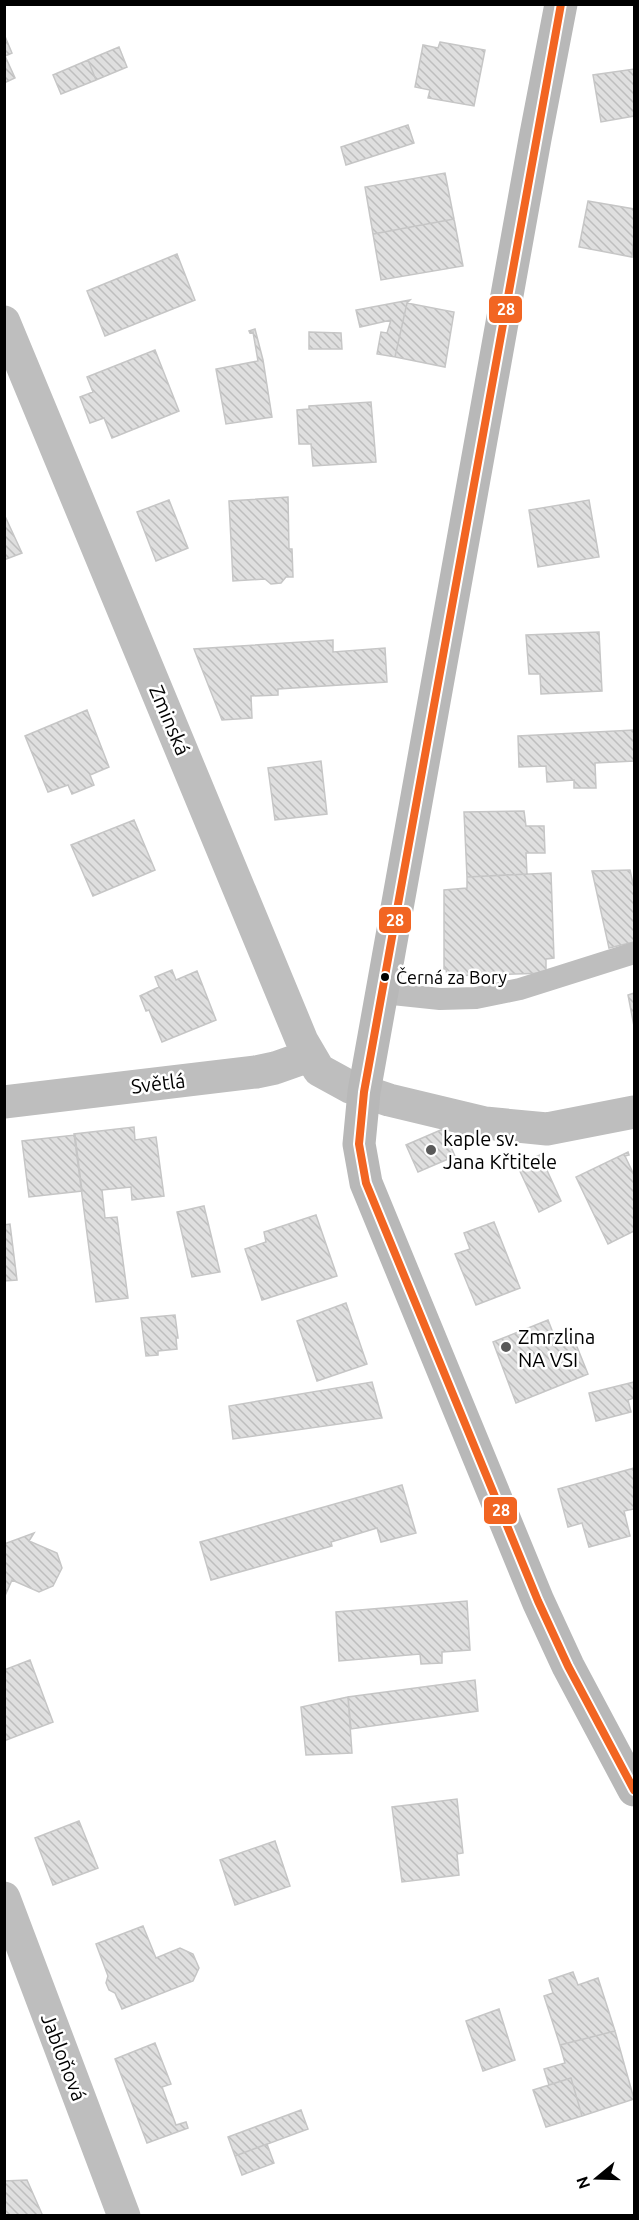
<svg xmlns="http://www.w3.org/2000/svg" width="639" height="2220" viewBox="0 0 639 2220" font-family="Ubuntu,sans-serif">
<defs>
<pattern id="building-back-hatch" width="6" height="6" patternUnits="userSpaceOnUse" patternTransform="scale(1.5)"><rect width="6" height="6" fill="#dfdfdf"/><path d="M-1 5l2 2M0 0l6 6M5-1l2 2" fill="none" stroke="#bebebe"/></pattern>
</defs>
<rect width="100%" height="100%" fill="#fff"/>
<!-- building -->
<path fill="url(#building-back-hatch)" stroke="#c6c6c6" stroke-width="1.5" d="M 4,34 L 12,53 L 5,56 L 15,78 L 4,83 Z
M 440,42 L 485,50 L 474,106 L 428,98 L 430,90 L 415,87 L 423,45 L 438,48 Z
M 119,47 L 127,67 L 96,80 L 88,60 Z
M 88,60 L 96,80 L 61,94 L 53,75 Z
M 634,69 L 634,116 L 601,122 L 593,75 Z
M 408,125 L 414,143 L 346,165 L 341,147 Z
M 445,173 L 454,219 L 373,234 L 365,187 Z
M 588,201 L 634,209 L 634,237 L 632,257 L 579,247 Z
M 454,219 L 463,266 L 381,280 L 373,234 Z
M 177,254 L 195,300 L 105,336 L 87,291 Z
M 410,300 L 407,303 L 395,357 L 377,354 L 381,332 L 387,333 L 391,320 L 360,327 L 356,310 Z
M 407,303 L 454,312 L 445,367 L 395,357 Z
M 255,329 L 263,360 L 272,417 L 226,424 L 216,369 L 258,361 L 253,332 L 250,333 L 249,331 Z
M 309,332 L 341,333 L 342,349 L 309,349 Z
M 155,350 L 179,411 L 112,438 L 104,418 L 90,423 L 80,397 L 93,392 L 87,377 Z
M 371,402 L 376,462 L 313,466 L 311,444 L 299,444 L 297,410 L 309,409 L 309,406 Z
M 288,497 L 289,549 L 292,549 L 293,577 L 286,577 L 281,583 L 271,584 L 265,579 L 233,581 L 229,501 Z
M 169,500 L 188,548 L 156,561 L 137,512 Z
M 589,500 L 599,557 L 538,567 L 529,510 Z
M 4,514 L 22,553 L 4,560 Z
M 599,632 L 602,691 L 541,694 L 540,674 L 529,674 L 526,635 Z
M 333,640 L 333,652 L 385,648 L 387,682 L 278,689 L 278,695 L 251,696 L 252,718 L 222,720 L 194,649 Z
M 87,710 L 109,767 L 90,775 L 94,785 L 72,794 L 68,785 L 48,792 L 25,736 Z
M 634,730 L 634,761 L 595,763 L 596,788 L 574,788 L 574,780 L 547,782 L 546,766 L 519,767 L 518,736 Z
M 321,761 L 327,814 L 275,820 L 268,768 Z
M 524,811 L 526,826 L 544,826 L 545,853 L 526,853 L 527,874 L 467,877 L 464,812 Z
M 134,820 L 155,870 L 93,896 L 71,845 Z
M 630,870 L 634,888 L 634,942 L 609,948 L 592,871 Z
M 551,873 L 554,958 L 546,959 L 546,973 L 447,976 L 446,969 L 444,969 L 444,890 L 467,888 L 467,877 Z
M 172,970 L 176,980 L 197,971 L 216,1020 L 162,1042 L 149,1010 L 146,1011 L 140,996 L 159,987 L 155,977 Z
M 634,993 L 634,1026 L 628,995 Z
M 134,1127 L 135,1140 L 156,1137 L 164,1196 L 132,1200 L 131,1187 L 102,1190 L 105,1218 L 117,1217 L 128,1298 L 96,1302 L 74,1134 Z
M 443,1129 L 455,1156 L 418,1172 L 406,1145 Z
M 75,1135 L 82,1191 L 29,1197 L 22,1141 Z
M 628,1152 L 629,1155 L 625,1156 L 634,1175 L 634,1231 L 608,1244 L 576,1177 Z
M 540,1155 L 561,1201 L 539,1212 L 517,1165 Z
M 204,1206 L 220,1272 L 192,1277 L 177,1212 Z
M 316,1215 L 337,1276 L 262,1300 L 245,1249 L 266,1242 L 264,1232 Z
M 494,1222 L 520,1288 L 476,1305 L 455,1254 L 470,1249 L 464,1233 Z
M 10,1224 L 17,1280 L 4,1281 L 4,1225 Z
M 346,1303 L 367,1364 L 317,1381 L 297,1321 Z
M 175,1315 L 178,1338 L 176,1338 L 177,1349 L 158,1351 L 158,1355 L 146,1356 L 141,1318 Z
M 548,1320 L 557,1343 L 573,1337 L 588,1374 L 516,1403 L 493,1342 Z
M 372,1382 L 382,1418 L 233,1439 L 229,1406 Z
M 634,1382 L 634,1398 L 628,1400 L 631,1412 L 596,1421 L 589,1393 Z
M 634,1468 L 634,1509 L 624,1511 L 630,1536 L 589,1547 L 582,1523 L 568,1527 L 558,1489 Z
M 402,1485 L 416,1533 L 381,1542 L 377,1528 L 331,1542 L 332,1546 L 211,1580 L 200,1542 Z
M 34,1533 L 29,1541 L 57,1553 L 62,1568 L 53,1586 L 39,1592 L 12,1580 L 4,1598 L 4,1544 Z
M 467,1601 L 470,1650 L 442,1652 L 442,1663 L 421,1664 L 420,1654 L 339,1661 L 336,1612 Z
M 30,1660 L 53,1722 L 4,1741 L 4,1670 Z
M 475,1680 L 478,1711 L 351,1729 L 348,1697 Z
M 348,1697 L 352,1753 L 306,1755 L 301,1707 Z
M 457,1799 L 463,1853 L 457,1854 L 459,1875 L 402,1882 L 392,1807 Z
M 79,1821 L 98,1868 L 53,1885 L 35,1838 Z
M 275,1841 L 290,1886 L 235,1905 L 220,1860 Z
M 143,1926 L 156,1958 L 180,1948 L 193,1954 L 199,1968 L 193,1981 L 122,2009 L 115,1993 L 109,1990 L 106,1983 L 108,1976 L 96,1944 Z
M 573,1972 L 578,1985 L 598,1978 L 615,2031 L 560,2045 L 544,1996 L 553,1993 L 549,1980 Z
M 499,2009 L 515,2060 L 483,2071 L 466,2021 Z
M 615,2031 L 634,2099 L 582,2116 L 571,2078 L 549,2085 L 544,2069 L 565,2063 L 560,2045 Z
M 155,2043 L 171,2084 L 162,2087 L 176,2125 L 186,2122 L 188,2128 L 147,2143 L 115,2059 Z
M 571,2078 L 582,2116 L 546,2127 L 533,2090 Z
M 301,2110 L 308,2129 L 235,2156 L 228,2137 Z
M 267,2144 L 274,2163 L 242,2175 L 235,2156 Z
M 27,2180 L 42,2214 L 37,2216 L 4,2216 L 4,2181 Z"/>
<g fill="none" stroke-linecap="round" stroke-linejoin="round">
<!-- service -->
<path stroke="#bebebe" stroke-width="22" d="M 383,993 L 440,999 L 476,998 L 520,989 L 634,953"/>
<!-- minor -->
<path stroke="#bebebe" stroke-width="33" d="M 4,322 L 302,1041 L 319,1070 L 350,1087 L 389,1100 L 485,1123 L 547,1129 L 634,1112
M 4,1102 L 256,1072 L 275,1068 L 309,1056
M 4,1898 L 124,2216"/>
<!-- secondary -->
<path stroke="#b8b8b8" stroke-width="33" d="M 561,4 L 535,139 L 364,1092 L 359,1144 L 366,1183 L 538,1601 L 568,1666 L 634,1790"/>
<defs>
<path id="bus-1" d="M 561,4 L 364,1092 L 359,1144 L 366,1183 L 538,1601 L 568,1666 L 634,1790"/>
</defs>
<!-- bus-1 casing -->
<use href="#bus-1" stroke="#fff" stroke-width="12"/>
<!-- bus-1 -->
<use href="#bus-1" stroke="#f26522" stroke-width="8"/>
</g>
<!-- markers -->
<circle fill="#000" stroke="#fff" stroke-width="2" cx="385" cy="977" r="5"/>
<g fill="#595959" stroke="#fff" stroke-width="2">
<circle cx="431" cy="1150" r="6"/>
<circle cx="506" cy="1347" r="6"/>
</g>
<g text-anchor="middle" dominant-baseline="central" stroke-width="5" stroke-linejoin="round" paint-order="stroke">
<!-- bus labels -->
<g font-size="18" fill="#000" stroke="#fff" text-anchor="start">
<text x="396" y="977">Černá za Bory</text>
</g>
<!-- street labels -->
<g font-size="20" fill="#000" stroke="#fff">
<text transform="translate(170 720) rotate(67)">Zminská</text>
<text transform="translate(158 1083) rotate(-7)">Světlá</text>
<text transform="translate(64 2057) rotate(69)">Jabloňová</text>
</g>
<!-- poi labels -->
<g font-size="20" fill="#000" stroke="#fff" text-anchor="start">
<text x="443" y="1138">kaple sv.<tspan x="443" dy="23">Jana Křtitele</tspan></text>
<text x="518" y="1336">Zmrzlina<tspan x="518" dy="23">NA VSI</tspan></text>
</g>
</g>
<g stroke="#fff" stroke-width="2">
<rect x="488" y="295" width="35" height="29" rx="6" fill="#f26522"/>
<rect x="378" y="906" width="34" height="28" rx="6" fill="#f26522"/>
<rect x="483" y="1496" width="35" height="29" rx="6" fill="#f26522"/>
</g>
<g font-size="16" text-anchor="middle" font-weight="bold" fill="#fff">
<text x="506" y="315">28</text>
<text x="395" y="926">28</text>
<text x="501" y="1516">28</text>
</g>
<!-- border -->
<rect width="639" height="2220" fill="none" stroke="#000000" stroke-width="12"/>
<!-- north arrow -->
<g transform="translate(597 2178) rotate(251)" stroke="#ffffff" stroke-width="4.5" paint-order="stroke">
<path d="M0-4.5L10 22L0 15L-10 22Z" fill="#000000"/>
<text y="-9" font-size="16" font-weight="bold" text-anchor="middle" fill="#000000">N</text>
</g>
</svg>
